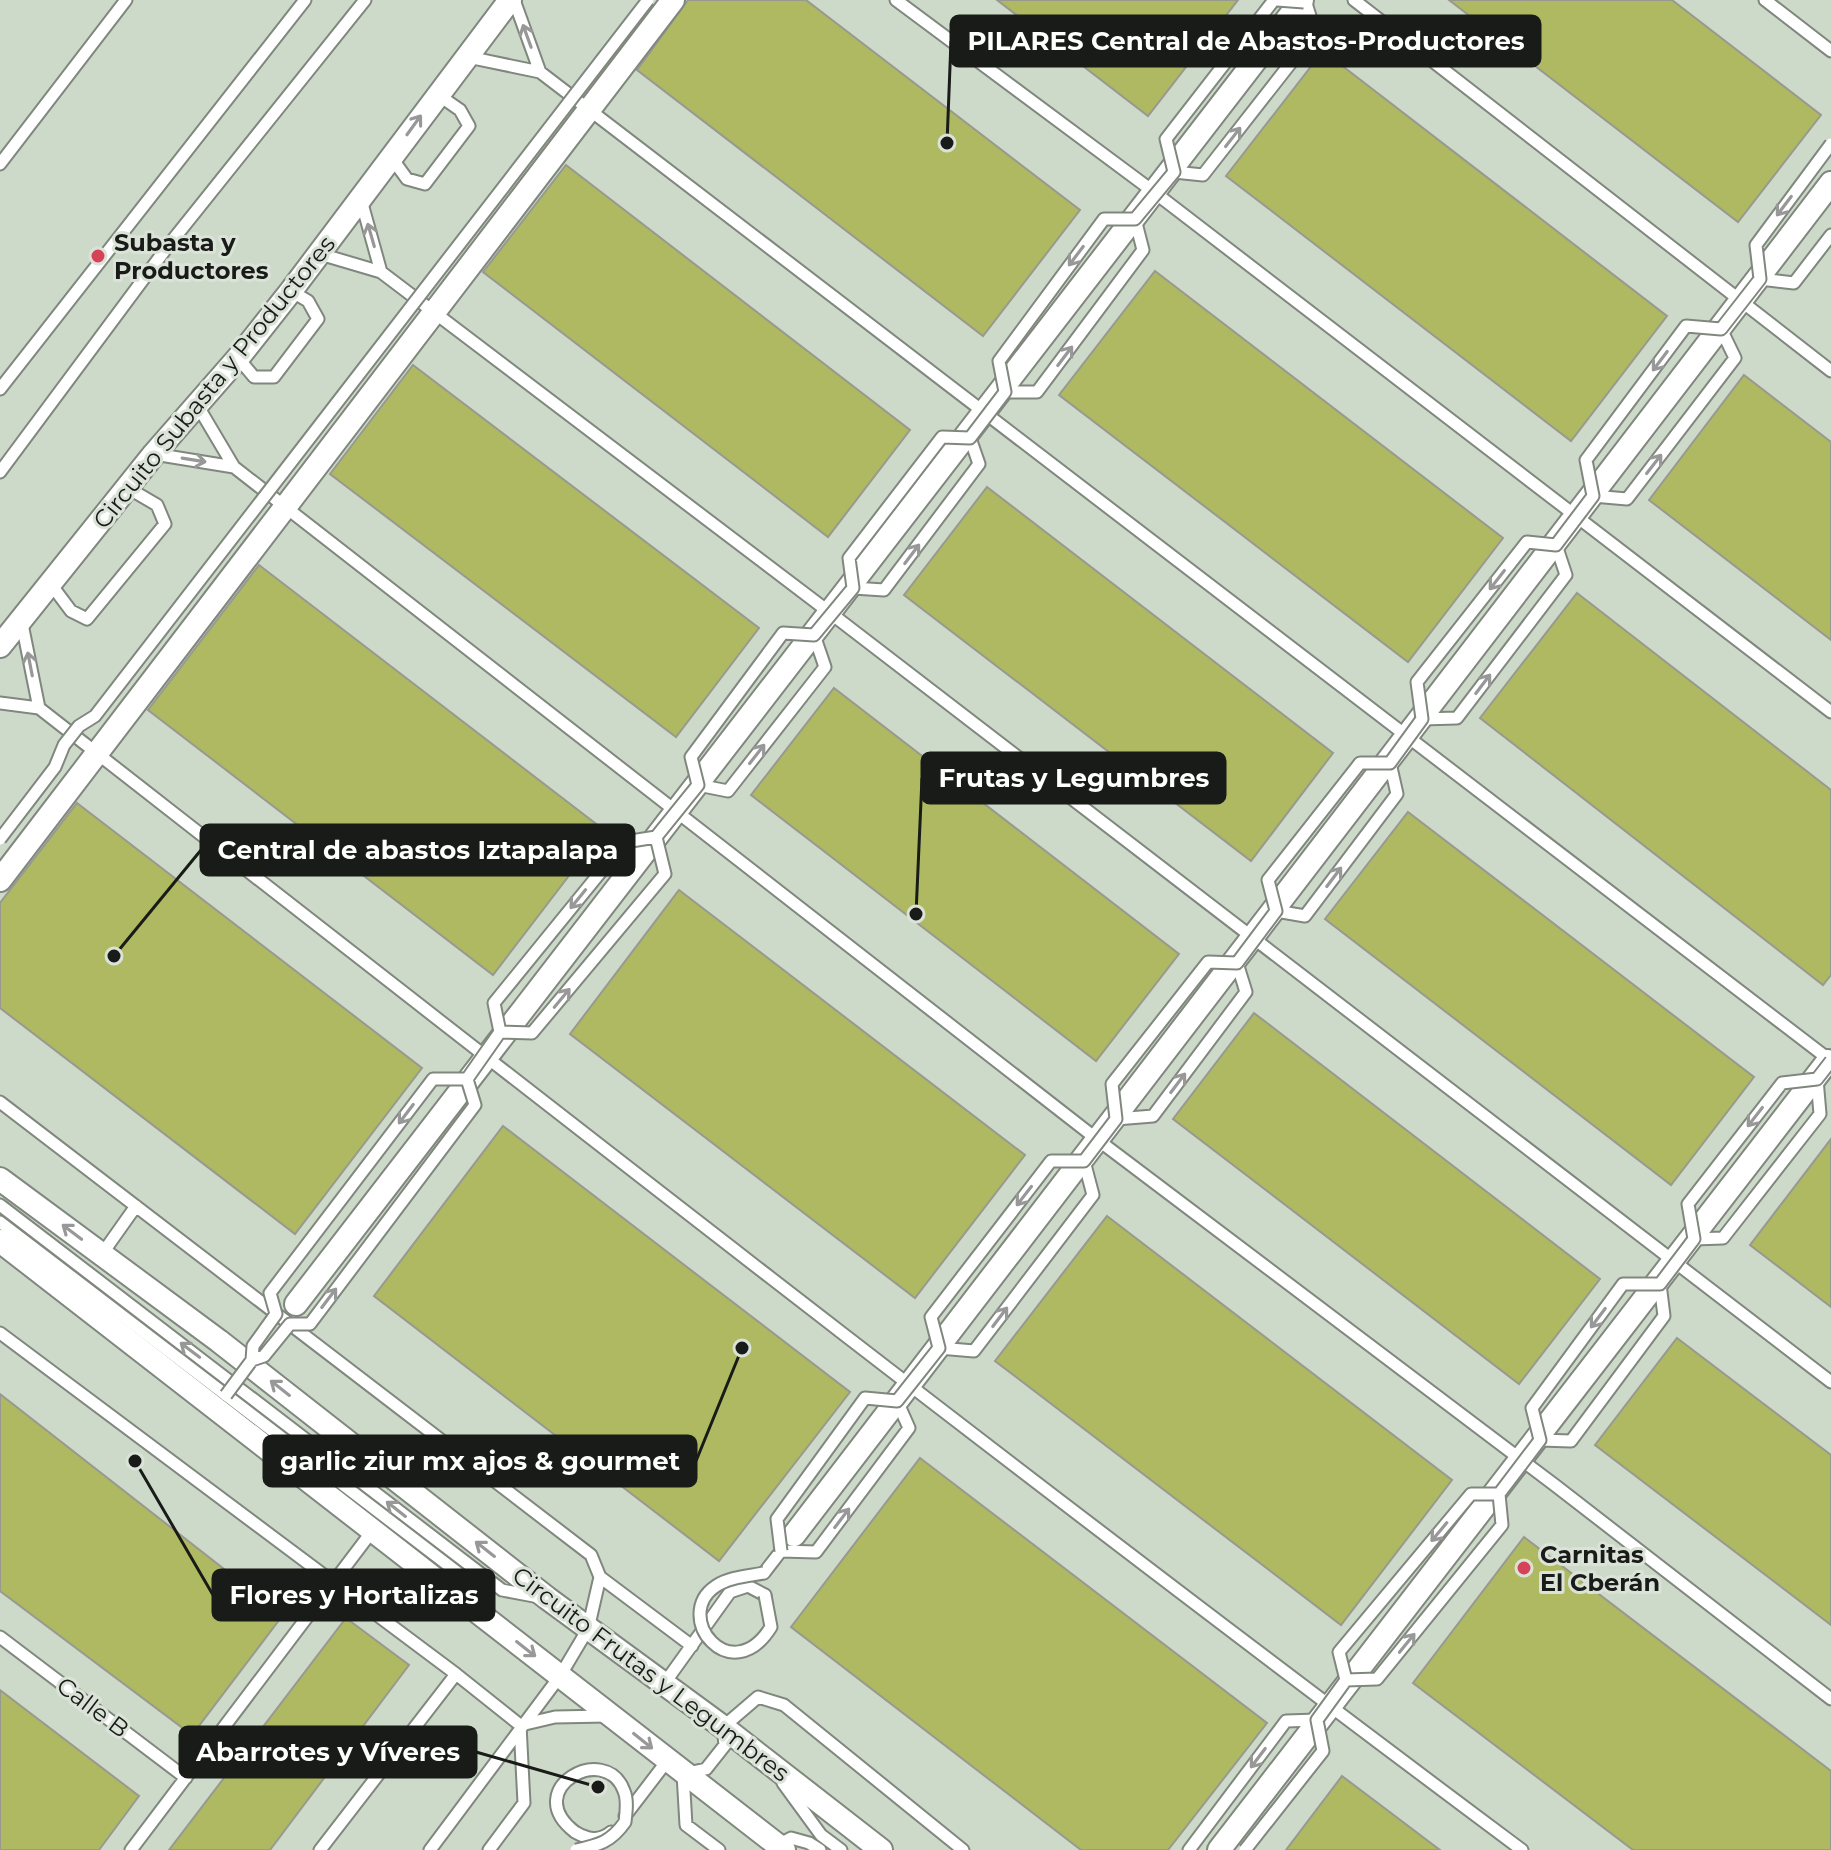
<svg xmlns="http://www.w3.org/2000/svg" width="1831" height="1850" viewBox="0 0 1831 1850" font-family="Montserrat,sans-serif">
<rect width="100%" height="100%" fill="#dbe3d9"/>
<!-- built -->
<path fill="#cddaca" d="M 0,0 L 1831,0 L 1831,1850 L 0,1850 Z"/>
<!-- building -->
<path fill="#afb961" stroke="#98998f" stroke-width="2" d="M 688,0 L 806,0 L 1080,210 L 983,336 L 637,70 Z
M 997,0 L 1238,0 L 1148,116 Z
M 1449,0 L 1672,0 L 1821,115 L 1738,222 Z
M 1323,51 L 1667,316 L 1571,441 L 1226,176 Z
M 566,165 L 910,430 L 828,537 L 483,272 Z
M 1155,271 L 1503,538 L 1408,662 L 1059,395 Z
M 413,365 L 759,628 L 676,737 L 330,474 Z
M 1744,375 L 1831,442 L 1831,640 L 1649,500 Z
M 987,487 L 1333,753 L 1251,861 L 904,595 Z
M 259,565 L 604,830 L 493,975 L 148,710 Z
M 1577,593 L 1831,790 L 1831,975 L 1823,985 L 1480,718 Z
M 834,688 L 1179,954 L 1096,1061 L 751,795 Z
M 77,803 L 422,1068 L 295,1234 L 0,1008 L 0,903 Z
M 1408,812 L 1754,1077 L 1671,1185 L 1325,919 Z
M 679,890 L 1025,1155 L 915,1298 L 570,1034 Z
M 1254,1013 L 1600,1279 L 1519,1384 L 1173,1119 Z
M 503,1126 L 850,1392 L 719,1561 L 374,1296 Z
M 1831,1139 L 1831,1307 L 1750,1245 Z
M 1107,1216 L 1452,1480 L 1341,1625 L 995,1361 Z
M 1677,1338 L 1831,1455 L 1831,1625 L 1595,1445 Z
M 0,1394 L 283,1615 L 192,1735 L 0,1591 Z
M 920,1458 L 1267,1723 L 1168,1850 L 1081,1850 L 791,1627 Z
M 1524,1537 L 1831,1771 L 1831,1850 L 1633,1850 L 1413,1683 Z
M 346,1618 L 409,1665 L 270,1850 L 169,1850 Z
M 0,1690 L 139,1796 L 99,1850 L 0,1850 Z
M 1342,1776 L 1440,1850 L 1286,1850 Z"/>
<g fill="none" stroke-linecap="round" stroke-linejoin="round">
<defs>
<path id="lane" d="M 514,0 L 540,72
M 896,0 L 1154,192 L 1831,712
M 1354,0 L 1831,371
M 1765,0 L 1831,51
M 468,57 L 540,72 L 1831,1061
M 391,157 L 407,179 L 425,184 L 469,126 L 460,110 L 437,94
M 0,164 L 126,0
M 1174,172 L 1203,175 L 1315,32 L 1305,0
M 361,200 L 381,272
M 320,254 L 381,272 L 829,612 L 1831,1382
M 1760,279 L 1794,283 L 1831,235
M 238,358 L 254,377 L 274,377 L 318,319 L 308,301 L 291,291
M 0,389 L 305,0
M 1005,392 L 1037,392 L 1143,250 L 1135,219
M 196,403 L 234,467 L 1098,1140 L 1556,1486 L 1831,1699
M 154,454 L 234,467
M 0,472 L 168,246 L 365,0
M 1593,496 L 1627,499 L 1735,358 L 1721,329
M 50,583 L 71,611 L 87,619 L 165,524 L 157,505 L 128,488
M 853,588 L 884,590 L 979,464 L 970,438
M 21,619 L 39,708
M 0,703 L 39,708 C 531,1092 1022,1477 1522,1850
M 1422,719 L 1457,718 L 1566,575 L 1556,545
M 698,785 L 728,791 L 825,667 L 814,635
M 1276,911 L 1305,916 L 1397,794 L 1390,763
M 0,1102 L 591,1555 L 600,1577 L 588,1629 L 560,1676 L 430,1850
M 1116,1119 L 1153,1116 L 1246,992 L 1237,963
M 0,1205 L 502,1590 L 539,1597
M 0,1222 L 474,1585 L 483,1597 L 485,1616
M 1694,1239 L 1723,1238 L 1820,1114 L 1817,1079
M 102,1254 L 136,1206
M 0,1333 L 456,1674 L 520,1725 L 524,1803 L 489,1850
M 939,1348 L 974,1351 L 1093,1195 L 1084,1161
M 1540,1440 L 1571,1441 L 1664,1316 L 1660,1284
M 764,1573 L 781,1551 L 816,1552 L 909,1428 L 897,1401
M 600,1577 L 692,1646
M 0,1637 L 186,1778
M 664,1684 L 730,1592 L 748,1586 L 765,1595
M 521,1725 L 555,1717 L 607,1716
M 783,1783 L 821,1835 L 841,1850
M 625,1816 L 667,1761
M 575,1832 C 587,1839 599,1842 611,1832
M 778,1845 L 791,1838 L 809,1843 L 820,1850
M 131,1850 L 373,1530
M 320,1850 L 456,1674
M 719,1850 L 686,1825 L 683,1774 L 706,1769 L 725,1745 L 723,1727 L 758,1697 L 784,1705 L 963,1850
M 1189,1850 L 1286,1721 L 1317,1720"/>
<path id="street" d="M 0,646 L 154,454 L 238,358 L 291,291 L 510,0
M 0,880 L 673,0
M 0,1179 L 219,1341 L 547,1598 L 723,1727 L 881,1850
M 0,1241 L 784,1850
M 296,1304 L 1302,0
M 794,1535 L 1831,183
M 1219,1850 L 1828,1061"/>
</defs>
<!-- lane casing -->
<use href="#lane" stroke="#80877e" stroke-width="15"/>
<!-- street casing -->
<use href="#street" stroke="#80877e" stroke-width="26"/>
<!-- lane -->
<use href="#lane" stroke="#fff" stroke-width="11"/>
<!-- street -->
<use href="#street" stroke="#fff" stroke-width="22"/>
<defs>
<path id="lane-bridge" d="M 1277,0 L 1304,2
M 0,839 L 55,767 L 64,745 L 79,726 L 95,716 L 648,0
M 500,1032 L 532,1033 L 665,874 L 656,837
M 467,1079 L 500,1032 L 494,1003 L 625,842 L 656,837 L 698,785 L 691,757 L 783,633 L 814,635 L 853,588 L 849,558 L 942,437 L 970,438 L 1005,392 L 999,361 L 1104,219 L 1135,219 L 1174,172 L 1166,139 L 1274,0
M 252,1360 L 264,1356 L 290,1324 L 310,1324 L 475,1105 L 467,1079
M 226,1395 L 252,1360 L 253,1346 L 276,1314 L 270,1293 L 433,1079 L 467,1079
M 781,1551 L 777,1519 L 865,1398 L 897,1401 L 939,1348 L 931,1317 L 1051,1161 L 1084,1161 L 1116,1119 L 1112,1084 L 1208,962 L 1237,963 L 1276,911 L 1268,880 L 1360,763 L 1390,763 L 1422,719 L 1417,682 L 1527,542 L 1556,545 L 1593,496 L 1586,460 L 1686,326 L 1721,329 L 1760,279 L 1756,245 L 1831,144
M 764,1573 C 749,1576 729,1577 716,1586 C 671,1616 731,1691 771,1627 L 765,1595
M 1346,1680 L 1377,1679 L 1502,1525 L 1499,1494 L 1540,1440 L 1532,1408 L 1623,1284 L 1660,1284 L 1694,1239 L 1688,1204 L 1782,1083 L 1817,1079 L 1831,1061
M 1346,1680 L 1339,1652 L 1471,1494 L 1499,1494
M 575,1832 C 519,1789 606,1741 624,1791 C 628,1800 626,1813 625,1822 C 611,1842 599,1845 576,1850
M 1245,1850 L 1323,1751 L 1317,1720 L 1346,1680"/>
</defs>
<!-- lane-bridge casing -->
<use href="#lane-bridge" stroke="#80877e" stroke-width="15" stroke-linecap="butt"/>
<!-- lane-bridge -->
<use href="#lane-bridge" stroke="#fff" stroke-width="11"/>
</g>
<!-- one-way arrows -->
<defs><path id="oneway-shaft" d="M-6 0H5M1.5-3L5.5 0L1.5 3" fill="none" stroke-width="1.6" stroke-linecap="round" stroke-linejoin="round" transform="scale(2)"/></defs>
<g stroke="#979897">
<use href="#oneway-shaft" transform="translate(527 36) rotate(-110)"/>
<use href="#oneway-shaft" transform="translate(414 125) rotate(-54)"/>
<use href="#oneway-shaft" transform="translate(1233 137) rotate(-52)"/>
<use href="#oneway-shaft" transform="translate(1784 206) rotate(127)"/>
<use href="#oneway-shaft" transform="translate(371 235) rotate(-106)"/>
<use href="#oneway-shaft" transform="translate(1076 256) rotate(127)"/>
<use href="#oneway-shaft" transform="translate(1065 356) rotate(-53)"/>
<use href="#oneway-shaft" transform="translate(1660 361) rotate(127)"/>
<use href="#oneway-shaft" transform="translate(194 460) rotate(9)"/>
<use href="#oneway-shaft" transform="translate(1654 464) rotate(-52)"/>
<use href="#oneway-shaft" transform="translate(912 554) rotate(-53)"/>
<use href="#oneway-shaft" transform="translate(1497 580) rotate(128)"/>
<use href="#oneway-shaft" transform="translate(30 664) rotate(-101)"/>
<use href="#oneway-shaft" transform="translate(1483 684) rotate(-53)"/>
<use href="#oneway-shaft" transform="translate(757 754) rotate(-52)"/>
<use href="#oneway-shaft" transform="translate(1334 877) rotate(-53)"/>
<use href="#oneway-shaft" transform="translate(578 899) rotate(129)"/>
<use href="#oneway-shaft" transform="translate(562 998) rotate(-50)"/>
<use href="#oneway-shaft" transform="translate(1178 1083) rotate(-53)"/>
<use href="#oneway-shaft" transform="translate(406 1114) rotate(127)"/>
<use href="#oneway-shaft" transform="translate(1755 1117) rotate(128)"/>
<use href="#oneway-shaft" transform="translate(1024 1196) rotate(128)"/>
<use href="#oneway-shaft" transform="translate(72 1232) rotate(-143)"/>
<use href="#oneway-shaft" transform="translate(329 1298) rotate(-53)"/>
<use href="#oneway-shaft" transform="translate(1000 1317) rotate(-53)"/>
<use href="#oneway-shaft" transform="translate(1598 1318) rotate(127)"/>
<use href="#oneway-shaft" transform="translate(190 1350) rotate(-143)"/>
<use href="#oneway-shaft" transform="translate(280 1388) rotate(-142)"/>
<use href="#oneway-shaft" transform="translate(396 1509) rotate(-142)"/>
<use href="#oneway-shaft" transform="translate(842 1518) rotate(-53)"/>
<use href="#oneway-shaft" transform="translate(1439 1532) rotate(130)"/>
<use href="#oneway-shaft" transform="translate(485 1549) rotate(-142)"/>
<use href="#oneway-shaft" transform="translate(1407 1643) rotate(-51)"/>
<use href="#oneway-shaft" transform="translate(526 1649) rotate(38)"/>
<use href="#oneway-shaft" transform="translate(643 1741) rotate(39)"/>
<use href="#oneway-shaft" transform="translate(1258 1758) rotate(127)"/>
</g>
<!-- markers -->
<g fill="#d44358" stroke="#dbe3d9" stroke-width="3">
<circle cx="98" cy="256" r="8"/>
<circle cx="1524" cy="1568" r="8"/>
</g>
<g text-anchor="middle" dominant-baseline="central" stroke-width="6" stroke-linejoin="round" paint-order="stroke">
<!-- poi labels -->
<g font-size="24" font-weight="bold" fill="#181b17" stroke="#dbe3d9" text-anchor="start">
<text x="114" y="242">Subasta y<tspan x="114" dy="28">Productores</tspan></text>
<text x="1540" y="1554">Carnitas<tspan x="1540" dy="28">El Cberán</tspan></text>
</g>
<!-- street labels -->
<g font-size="24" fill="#181b17" stroke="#dbe3d9">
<text transform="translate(214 382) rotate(-51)">Circuito Subasta y Productores</text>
<text transform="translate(651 1674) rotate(37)">Circuito Frutas y Legumbres</text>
<text transform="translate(93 1707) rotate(37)">Calle B</text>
</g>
</g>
<!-- callouts -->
<path fill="none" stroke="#181b17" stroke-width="3" d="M947 143L951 41M916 914L922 778M114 956L201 850M742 1348L696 1461M135 1461L213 1595M598 1787L476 1752"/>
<g fill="#181b17" stroke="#dbe3d9" stroke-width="3">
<circle cx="947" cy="143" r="8"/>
<circle cx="916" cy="914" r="8"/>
<circle cx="114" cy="956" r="8"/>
<circle cx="742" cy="1348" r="8"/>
<circle cx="135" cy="1461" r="8"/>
<circle cx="598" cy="1787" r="8"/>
</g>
<g fill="#181b17" stroke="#181b17" stroke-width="3">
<rect x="951" y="16" width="589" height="50" rx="8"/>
<rect x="922" y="753" width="303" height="50" rx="8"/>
<rect x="201" y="825" width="433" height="50" rx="8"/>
<rect x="264" y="1436" width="432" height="50" rx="8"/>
<rect x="213" y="1570" width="281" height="50" rx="8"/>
<rect x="180" y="1727" width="296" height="50" rx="8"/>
</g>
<g font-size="26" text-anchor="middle" font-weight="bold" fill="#fff">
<text x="1246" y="50">PILARES Central de Abastos-Productores</text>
<text x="1074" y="787">Frutas y Legumbres</text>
<text x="418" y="859">Central de abastos Iztapalapa</text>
<text x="480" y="1470">garlic ziur mx ajos &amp; gourmet</text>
<text x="354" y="1604">Flores y Hortalizas</text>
<text x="328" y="1761">Abarrotes y Víveres</text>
</g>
</svg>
